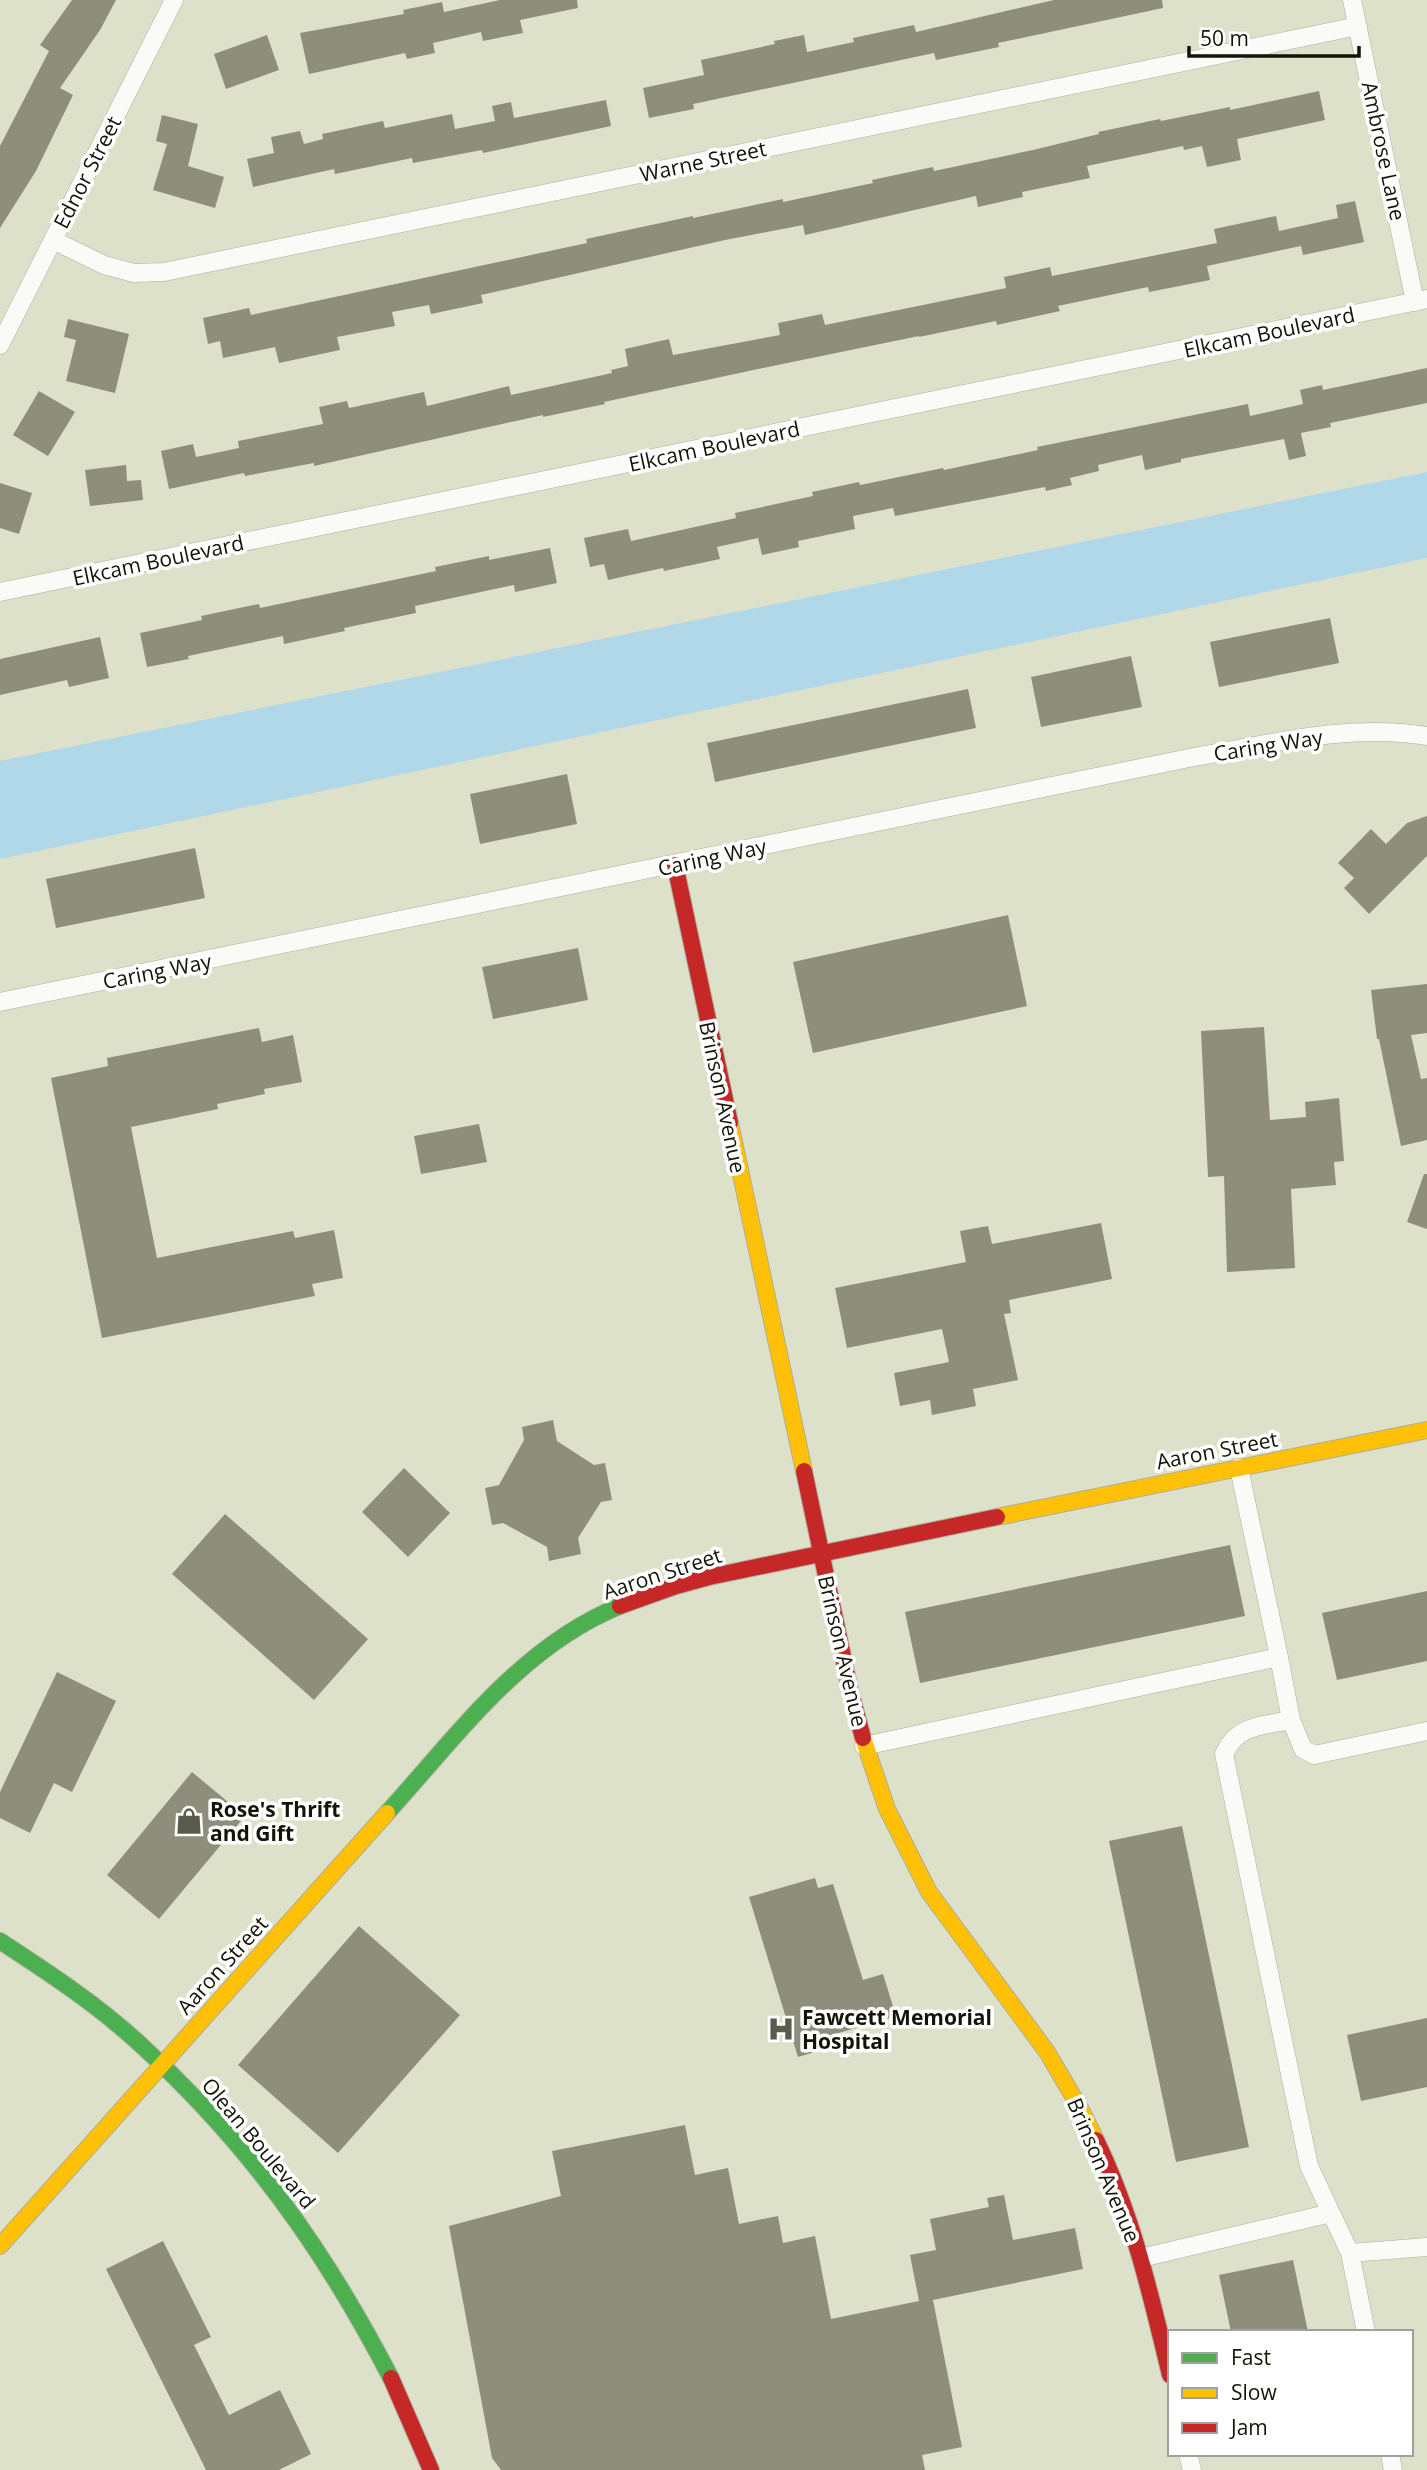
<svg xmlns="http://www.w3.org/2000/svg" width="1427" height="2470" viewBox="0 0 1427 2470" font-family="'Open Sans',sans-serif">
<rect width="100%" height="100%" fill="#dee1ca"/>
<!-- water -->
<path fill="#b0d8e8" d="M 1427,472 L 1427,558 L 0,859 L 0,761 Z"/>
<!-- building -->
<path fill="#8f8e7d" d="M 72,0 L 116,0 L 100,30 L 60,88 L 73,95 L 36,171 L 0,228 L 0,146 L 49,51 L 40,45 Z
M 500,0 L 577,0 L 578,8 L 520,20 L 523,33 L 483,41 L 481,32 L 433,43 L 435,53 L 407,59 L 405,53 L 309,74 L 300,33 L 404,14 L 403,10 L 442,2 L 444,12 Z
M 1054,0 L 1162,0 L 1163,8 L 998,43 L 999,47 L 936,60 L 934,53 L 693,104 L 694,109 L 649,118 L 643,88 L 704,75 L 701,60 L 775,44 L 774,41 L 804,35 L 807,52 L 854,42 L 853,38 L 914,25 L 916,32 Z
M 267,35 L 279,70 L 226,89 L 214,54 Z
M 1319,91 L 1325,120 L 1237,139 L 1241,160 L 1207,167 L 1202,146 L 1184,150 L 1183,146 L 1087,166 L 1090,178 L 1022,192 L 1023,197 L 978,207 L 976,196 L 805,235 L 803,225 L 725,240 L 481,295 L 483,303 L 431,314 L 429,305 L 392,312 L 395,326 L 337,337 L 340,350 L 279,363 L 275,347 L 223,358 L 220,341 L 208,344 L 203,318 L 249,308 L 251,315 L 587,243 L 586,239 L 693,216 L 693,218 L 783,199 L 783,202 L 873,183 L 872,180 L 933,167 L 934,171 L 1033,150 L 1099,134 L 1098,132 L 1160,119 L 1161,121 L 1230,107 L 1230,110 Z
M 606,100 L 611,126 L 483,153 L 482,150 L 413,163 L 412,158 L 335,174 L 334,169 L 253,187 L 247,159 L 274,153 L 271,137 L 300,131 L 304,144 L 323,139 L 322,134 L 383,121 L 385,128 L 452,114 L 455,129 L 495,121 L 492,106 L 511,102 L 514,118 Z
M 162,115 L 198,124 L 188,166 L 224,177 L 215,208 L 153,190 L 167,144 L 156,141 Z
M 1355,201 L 1364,242 L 1303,255 L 1301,246 L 1207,266 L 1210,280 L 1149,292 L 1148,287 L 1058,306 L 1060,311 L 997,325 L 996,321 L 919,337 L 919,336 L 768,367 L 604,402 L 605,404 L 543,417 L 543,415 L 314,466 L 314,463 L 245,476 L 244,473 L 169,489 L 161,451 L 193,444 L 196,457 L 239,448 L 238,441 L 323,424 L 319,407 L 347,401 L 349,408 L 424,392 L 427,406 L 509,386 L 511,395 L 612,373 L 611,370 L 628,366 L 625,349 L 669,339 L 673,355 L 780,335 L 778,323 L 822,314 L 825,325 L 1006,288 L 1004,277 L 1050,267 L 1052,276 L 1217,243 L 1214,229 L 1276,216 L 1279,231 L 1338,218 L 1336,205 Z
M 68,319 L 129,334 L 115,393 L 66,381 L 76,340 L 64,337 Z
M 1427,368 L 1427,403 L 1330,423 L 1331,427 L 1301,433 L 1306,456 L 1289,460 L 1284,439 L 1181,459 L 1181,462 L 1145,470 L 1142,455 L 1098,465 L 1099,471 L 1070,478 L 1072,485 L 1046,491 L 1045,487 L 895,516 L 893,508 L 853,516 L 855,529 L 798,541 L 799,547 L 762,555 L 758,538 L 717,547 L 720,559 L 664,571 L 663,568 L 608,580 L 604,564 L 590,567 L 584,538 L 628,529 L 631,541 L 736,518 L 735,513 L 813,496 L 812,492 L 859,482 L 860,485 L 943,468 L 944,470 L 1038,450 L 1037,447 L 1248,404 L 1250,416 L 1303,404 L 1300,390 L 1322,385 L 1323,390 Z
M 39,391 L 75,412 L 48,456 L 13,435 Z
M 126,465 L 127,481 L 141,480 L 143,500 L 90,506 L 85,470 Z
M 0,483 L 32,493 L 19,534 L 0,528 Z
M 550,548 L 557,583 L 515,592 L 514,585 L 415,606 L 416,613 L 344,628 L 345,631 L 284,644 L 283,636 L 188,656 L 189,659 L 147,667 L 140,633 L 202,620 L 201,616 L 259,604 L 260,608 L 436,571 L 435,567 L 489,556 L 489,560 Z
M 1330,618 L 1339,663 L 1219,687 L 1210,642 Z
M 100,637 L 109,678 L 69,687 L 67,680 L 0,695 L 0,659 Z
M 1131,656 L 1142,707 L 1041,727 L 1031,677 Z
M 968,689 L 976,728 L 715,782 L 707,743 Z
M 567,774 L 577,824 L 480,844 L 470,794 Z
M 1427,816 L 1427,856 L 1369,914 L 1344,888 L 1354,878 L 1338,863 L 1371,829 L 1386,844 L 1407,823 Z
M 195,848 L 205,898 L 56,928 L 46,879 Z
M 1008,915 L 1027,1006 L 813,1053 L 793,962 Z
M 578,948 L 588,1000 L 493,1019 L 482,967 Z
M 1427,984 L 1427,1033 L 1411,1035 L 1421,1079 L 1427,1078 L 1427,1140 L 1401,1146 L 1379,1039 L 1377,1039 L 1371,990 Z
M 1264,1027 L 1270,1120 L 1306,1117 L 1305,1102 L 1339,1098 L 1344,1161 L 1334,1162 L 1336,1185 L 1291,1189 L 1295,1268 L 1227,1272 L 1224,1176 L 1208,1177 L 1201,1031 Z
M 259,1028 L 262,1042 L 293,1035 L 302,1082 L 264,1089 L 265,1094 L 217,1104 L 218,1109 L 131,1127 L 157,1258 L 293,1231 L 295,1238 L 334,1230 L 343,1278 L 312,1284 L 315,1296 L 102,1338 L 51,1078 L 108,1066 L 107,1058 Z
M 479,1124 L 487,1162 L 421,1174 L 414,1136 Z
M 1424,1174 L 1427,1174 L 1427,1229 L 1407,1222 Z
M 1101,1223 L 1112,1279 L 1009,1300 L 1011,1313 L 1004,1314 L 1018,1380 L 973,1389 L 976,1406 L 932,1415 L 930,1400 L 900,1406 L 894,1373 L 949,1362 L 942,1329 L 847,1348 L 835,1288 L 966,1262 L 960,1231 L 988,1226 L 992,1244 Z
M 553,1420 L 557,1441 L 594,1465 L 605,1463 L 612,1500 L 601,1502 L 578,1538 L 581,1554 L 549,1561 L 547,1547 L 503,1523 L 492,1525 L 485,1488 L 499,1485 L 524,1440 L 522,1427 Z
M 404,1468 L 450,1513 L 408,1557 L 362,1512 Z
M 225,1514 L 368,1639 L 314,1700 L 172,1574 Z
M 1230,1545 L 1245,1616 L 920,1683 L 905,1612 Z
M 1427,1591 L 1427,1661 L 1337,1680 L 1322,1613 Z
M 57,1672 L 116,1701 L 72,1792 L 54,1783 L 30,1833 L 0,1818 L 0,1792 Z
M 192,1772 L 245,1816 L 159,1919 L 107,1875 Z
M 1182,1826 L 1249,2147 L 1176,2162 L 1109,1841 Z
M 815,1878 L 818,1888 L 833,1884 L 863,1980 L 883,1974 L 896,2016 L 832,2035 L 835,2046 L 798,2057 L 749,1897 Z
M 359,1926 L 460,2015 L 338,2153 L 238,2065 Z
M 1427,2018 L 1427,2087 L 1361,2101 L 1347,2035 Z
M 685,2125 L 695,2175 L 728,2168 L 739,2224 L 778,2216 L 783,2243 L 815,2236 L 831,2319 L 919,2301 L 910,2255 L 936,2250 L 930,2219 L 989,2207 L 987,2198 L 1004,2195 L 1013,2240 L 1075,2228 L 1083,2269 L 933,2300 L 962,2447 L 922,2455 L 925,2470 L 501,2470 L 492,2458 L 449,2226 L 561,2196 L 552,2151 Z
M 163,2241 L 211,2337 L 194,2345 L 229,2415 L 280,2390 L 311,2454 L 279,2470 L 206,2470 L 106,2269 Z
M 1293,2260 L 1308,2332 L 1231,2332 L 1219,2275 Z"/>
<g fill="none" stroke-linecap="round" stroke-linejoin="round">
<defs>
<path id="street" d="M 1352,0 L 1415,302
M 53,240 L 104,265 L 134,273 L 164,272 L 1358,26
M 0,345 L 174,0
M 0,592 L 1427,299
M 0,1002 L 1194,757 C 1270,744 1350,723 1427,736
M 1279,1657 L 1291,1720 C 1262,1726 1238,1724 1224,1754 L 1309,2166 L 1331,2213
M 1291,1720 L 1303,1749 L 1314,1755 L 1427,1731
M 864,1746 L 1279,1657 L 1239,1468
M 1350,2253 L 1366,2332
M 1141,2258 L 1331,2213 L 1350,2253 L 1427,2247
M 1188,2454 L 1192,2470
M 1390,2454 L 1393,2470"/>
<path id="fast" d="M 387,1813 C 456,1737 521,1646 620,1606
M 0,1941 C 49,1973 98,2005 141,2045 C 249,2144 324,2249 391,2378"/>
<path id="slow" d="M 730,1123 L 804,1471
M 997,1517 L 1427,1430
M 863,1738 L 887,1809 L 929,1892 L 1047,2052 L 1080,2108 L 1096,2140
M 0,2246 L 387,1813"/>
<path id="jam" d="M 675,865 L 730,1123
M 804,1471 L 850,1690 L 863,1738
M 620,1606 L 676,1586 L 709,1577 L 997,1517
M 1096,2140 C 1132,2214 1151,2295 1170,2375
M 391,2378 L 431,2470"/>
</defs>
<!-- street casing -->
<use href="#street" stroke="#acae9c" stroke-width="19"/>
<!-- fast casing -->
<use href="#fast" stroke="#acae9c" stroke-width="18"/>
<!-- slow casing -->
<use href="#slow" stroke="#acae9c" stroke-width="18"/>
<!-- jam casing -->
<use href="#jam" stroke="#acae9c" stroke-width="18"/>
<!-- street -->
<use href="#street" stroke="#fafaf7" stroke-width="18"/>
<!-- fast -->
<use href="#fast" stroke="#4caf50" stroke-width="16"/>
<!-- slow -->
<use href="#slow" stroke="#ffc107" stroke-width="16"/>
<!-- jam -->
<use href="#jam" stroke="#c62828" stroke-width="16"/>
</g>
<!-- icons -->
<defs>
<symbol id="shop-bare" viewBox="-9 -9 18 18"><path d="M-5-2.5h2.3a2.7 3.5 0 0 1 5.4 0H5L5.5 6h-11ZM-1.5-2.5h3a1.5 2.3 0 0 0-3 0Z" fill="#5a5c4b" stroke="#fff" stroke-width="2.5" paint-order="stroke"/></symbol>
<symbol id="hospital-bare" viewBox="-9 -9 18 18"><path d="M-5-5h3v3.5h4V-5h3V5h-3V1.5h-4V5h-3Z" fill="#5a5c4b" stroke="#fff" stroke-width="2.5" paint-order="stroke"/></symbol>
</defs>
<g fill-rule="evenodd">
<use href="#shop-bare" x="170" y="1802" width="38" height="38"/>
<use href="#hospital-bare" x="762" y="2010" width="38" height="38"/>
</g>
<g text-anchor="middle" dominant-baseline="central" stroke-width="7" stroke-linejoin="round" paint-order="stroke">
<!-- street labels -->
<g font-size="21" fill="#131406" stroke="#fff">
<text transform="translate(1384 151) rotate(78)">Ambrose Lane</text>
<text transform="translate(703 161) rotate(-12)">Warne Street</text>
<text transform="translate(87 172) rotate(-63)">Ednor Street</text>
<text transform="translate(1269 332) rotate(-12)">Elkcam Boulevard</text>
<text transform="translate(714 446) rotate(-12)">Elkcam Boulevard</text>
<text transform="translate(158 560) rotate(-12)">Elkcam Boulevard</text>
<text transform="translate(1268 745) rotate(-9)">Caring Way</text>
<text transform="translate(712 857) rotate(-12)">Caring Way</text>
<text transform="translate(157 971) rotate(-11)">Caring Way</text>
<text transform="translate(723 1097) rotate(78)">Brinson Avenue</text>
<text transform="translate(1217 1450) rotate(-11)">Aaron Street</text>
<text transform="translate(662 1573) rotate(-18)">Aaron Street</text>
<text transform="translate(843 1651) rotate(77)">Brinson Avenue</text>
<text transform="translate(222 1965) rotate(-48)">Aaron Street</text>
<text transform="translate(259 2143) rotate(50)">Olean Boulevard</text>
<text transform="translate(1104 2170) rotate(67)">Brinson Avenue</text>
</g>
<!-- poi labels -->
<g font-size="21" font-weight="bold" fill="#131406" stroke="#fff" text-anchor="start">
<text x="210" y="1809">Rose's Thrift<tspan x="210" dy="24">and Gift</tspan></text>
<text x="802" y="2017">Fawcett Memorial<tspan x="802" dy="24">Hospital</tspan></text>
</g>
</g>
<!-- legend -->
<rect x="1168" y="2330" width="245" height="126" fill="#ffffff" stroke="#a1a19b" stroke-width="2"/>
<rect x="1182" y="2353" width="35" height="10" fill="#4caf50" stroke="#a1a19b" stroke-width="2"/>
<text x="1231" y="2365" font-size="21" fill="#131406">Fast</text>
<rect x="1182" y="2388" width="35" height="10" fill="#ffc107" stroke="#a1a19b" stroke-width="2"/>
<text x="1231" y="2400" font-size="21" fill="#131406">Slow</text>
<rect x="1182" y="2423" width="35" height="10" fill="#c62828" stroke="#a1a19b" stroke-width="2"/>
<text x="1231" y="2435" font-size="21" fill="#131406">Jam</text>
<!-- scale -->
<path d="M1189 46v10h170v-10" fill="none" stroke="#131406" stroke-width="3.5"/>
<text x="1200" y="46" font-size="21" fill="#131406" stroke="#ffffff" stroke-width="5" paint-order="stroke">50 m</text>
</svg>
